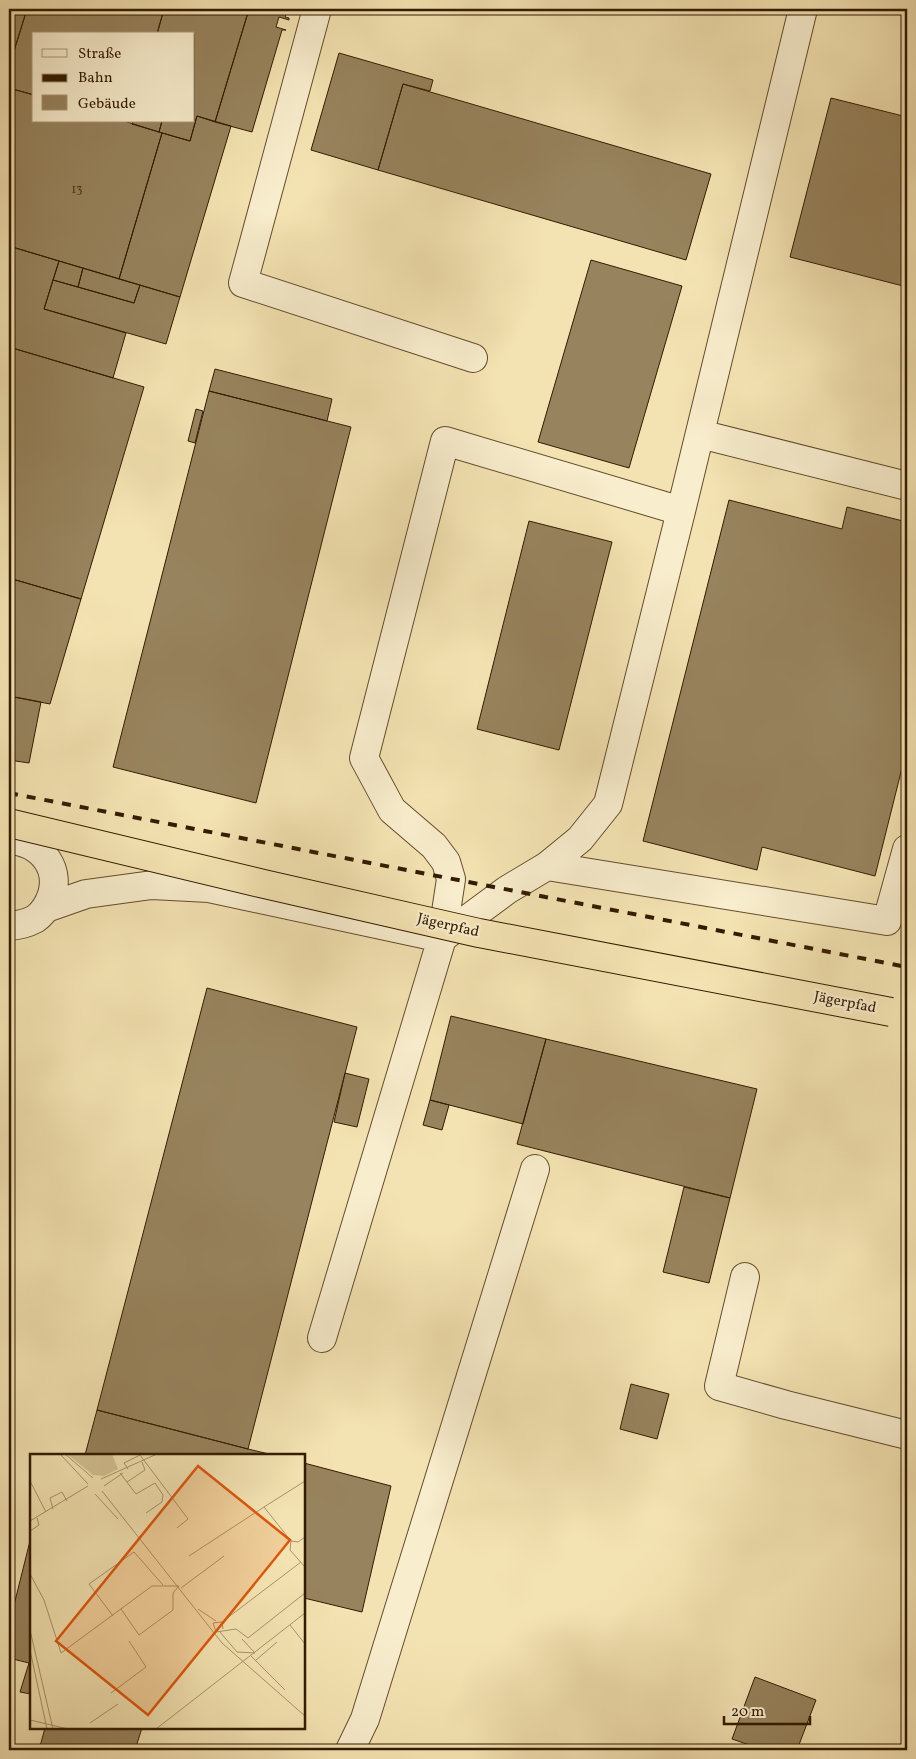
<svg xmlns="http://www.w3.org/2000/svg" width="916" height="1759" viewBox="0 0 916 1759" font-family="Vollkorn,serif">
<rect width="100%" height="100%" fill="#f4e3b2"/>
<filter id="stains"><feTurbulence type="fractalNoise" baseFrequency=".004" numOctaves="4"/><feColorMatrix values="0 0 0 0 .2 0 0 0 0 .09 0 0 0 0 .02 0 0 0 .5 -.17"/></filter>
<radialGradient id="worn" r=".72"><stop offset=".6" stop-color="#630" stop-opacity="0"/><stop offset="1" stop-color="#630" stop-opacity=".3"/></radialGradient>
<!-- building -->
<path fill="#97835d" stroke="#331b00" d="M 9,9 L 27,9 L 14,51 L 9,50 Z
M 27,9 L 164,9 L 157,34 L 34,34 L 34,95 L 9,88 L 9,50 L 14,51 Z
M 164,9 L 249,9 L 215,122 L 197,116 L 190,141 L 159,132 L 162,121 L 194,121 L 194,34 L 157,34 Z
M 249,9 L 288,9 L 285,17 L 289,18 L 289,20 L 279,17 L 276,27 L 286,30 L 282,30 L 252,132 L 215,122 Z
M 339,53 L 433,80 L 430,91 L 403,84 L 378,170 L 311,150 Z
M 403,84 L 711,174 L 686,260 L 378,170 Z
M 9,88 L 34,95 L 34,121 L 124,121 L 162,133 L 119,279 L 9,246 Z
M 831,98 L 907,117 L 907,287 L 790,257 Z
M 197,116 L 231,126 L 180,297 L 119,279 L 162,133 L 190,141 Z
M 133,121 L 162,121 L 159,132 L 132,124 Z
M 9,246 L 59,261 L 44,309 L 126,333 L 113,378 L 9,347 Z
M 591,260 L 682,286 L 629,468 L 538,442 Z
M 59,261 L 83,268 L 78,287 L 53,280 Z
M 83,268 L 140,285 L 134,303 L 78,287 Z
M 53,280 L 134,303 L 140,285 L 180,297 L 166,344 L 44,309 Z
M 9,347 L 144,387 L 81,599 L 9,578 Z
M 215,369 L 332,399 L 327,421 L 209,391 Z
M 209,391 L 351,427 L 256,803 L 113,767 Z
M 196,409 L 203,411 L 195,443 L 188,441 Z
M 729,500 L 842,529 L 847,507 L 907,522 L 907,748 L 875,876 L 762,847 L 757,870 L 643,841 Z
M 529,521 L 612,542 L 559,750 L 477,729 Z
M 9,578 L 81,599 L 50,704 L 9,696 Z
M 9,696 L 41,702 L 29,763 L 9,760 Z
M 207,988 L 357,1027 L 248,1449 L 97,1410 Z
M 451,1016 L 546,1039 L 523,1124 L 430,1100 Z
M 546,1039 L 757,1089 L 730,1198 L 517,1144 Z
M 345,1073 L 369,1079 L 357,1127 L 334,1122 Z
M 430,1100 L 449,1105 L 442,1130 L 423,1125 Z
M 684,1187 L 730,1198 L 709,1283 L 663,1272 Z
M 631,1384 L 669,1394 L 657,1439 L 620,1429 Z
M 97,1410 L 248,1449 L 273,1455 L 85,1455 Z
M 304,1463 L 391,1486 L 362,1612 L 304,1598 Z
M 31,1537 L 31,1694 L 20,1692 L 29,1663 L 9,1658 L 9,1625 Z
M 755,1677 L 816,1700 L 797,1750 L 764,1750 L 732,1739 Z
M 45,1728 L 142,1728 L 135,1750 L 39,1750 Z"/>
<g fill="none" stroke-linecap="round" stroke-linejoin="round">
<defs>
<path id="minor" d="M 317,9 L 243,283 L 473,358
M 700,434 L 907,486
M 681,511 L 445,441 L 364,758 L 392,810 L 434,846 L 446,862 L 451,879 L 442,938 L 507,890 L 547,866 L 580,839 L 608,804 L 681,511 L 803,9
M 9,840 C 42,842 64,870 49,902 C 46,908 41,915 35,919 C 26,924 18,925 9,926
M 547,866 L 887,921 L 907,849
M 46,908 L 86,894 L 152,885 L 209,888 L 442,938 L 322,1338
M 745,1277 L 719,1386 L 786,1405 L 907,1435
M 350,1750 L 365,1719 L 535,1169"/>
</defs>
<!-- minor casing -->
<use href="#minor" stroke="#634d2c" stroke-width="30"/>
<!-- minor -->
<use href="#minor" stroke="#f8edcd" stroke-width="28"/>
<!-- rail -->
<path stroke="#331b00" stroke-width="4" stroke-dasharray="9 9" stroke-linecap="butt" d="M 9,793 L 907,967"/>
<defs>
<path id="major-bridge" d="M 9,823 L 264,884 L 479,933 L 891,1012"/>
</defs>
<!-- major-bridge casing -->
<use href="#major-bridge" stroke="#331b00" stroke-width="30" stroke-linecap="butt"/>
<!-- major-bridge -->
<use href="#major-bridge" stroke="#f4e3b2" stroke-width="28"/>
</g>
<g text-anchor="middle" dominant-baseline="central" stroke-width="4.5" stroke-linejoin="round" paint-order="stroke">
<!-- number labels -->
<g font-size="12" fill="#4c3517">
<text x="77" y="190">13</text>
</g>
<!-- street labels -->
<g font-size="15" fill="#331b00" stroke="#f8edcd">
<text transform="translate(448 926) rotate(13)">Jägerpfad</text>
<text transform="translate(845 1003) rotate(11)">Jägerpfad</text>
</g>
</g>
<!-- overview -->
<g transform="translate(30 1454)">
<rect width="275" height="275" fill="#f4e3b2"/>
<path d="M 37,0 L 82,0 L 88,15 L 74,22 L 63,21 Z" fill="#d3c194"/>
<path fill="none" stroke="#a7936b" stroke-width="1" d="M 30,0 L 58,30M 35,0 L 63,24M 98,15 L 94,9 L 110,1 L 158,65 L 147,74M 90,19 L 106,40 L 125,29 L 133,41 L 132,48 L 116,59M 71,25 L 127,0M 0,27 L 16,58M 275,27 L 234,53 L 261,87 L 268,88 L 275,83M 97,28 L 115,16 L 112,8M 74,32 L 93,19M 72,37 L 192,189 L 275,262M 65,40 L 88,65M 23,55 L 20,44 L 32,38 L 37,47M 0,67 L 58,32M 0,77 L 9,71 L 7,64M 261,87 L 260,96 L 275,113M 159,102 L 234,53M 0,120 L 14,146 L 31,199 L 122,132 L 149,132 L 143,139 L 143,156 L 109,181 L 91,155M 151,134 L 194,102M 168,155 L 186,167M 83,162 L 59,130 L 104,98 L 133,131M 192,168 L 271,108M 260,171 L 275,190M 193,175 L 192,168 L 183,169 L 186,178 L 206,175 L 218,184 L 275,139M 0,176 L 23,275M 190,178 L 207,198 L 225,199M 212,185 L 225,199M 0,196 L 17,275M 221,202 L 255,236M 226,206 L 247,188M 81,239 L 116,213 L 99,187M 0,266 L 38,275M 60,269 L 88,250M 126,275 L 275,159"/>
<path fill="#df560b" fill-opacity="0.15" stroke="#df560b" stroke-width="2.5" d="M 168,12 L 260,86 L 118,261 L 26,187 Z"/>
<rect width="275" height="275" fill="none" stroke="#331b00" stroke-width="2.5"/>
</g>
<!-- margin -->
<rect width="916" height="1759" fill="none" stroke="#f4e3b2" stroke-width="30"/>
<rect x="10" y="10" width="896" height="1739" fill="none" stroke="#331b00" stroke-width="2.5"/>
<rect x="15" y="15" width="886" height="1729" fill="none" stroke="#331b00"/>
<!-- legend -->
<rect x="32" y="32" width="162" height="90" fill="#f8edcd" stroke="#a9997b"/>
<rect x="42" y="49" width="25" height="8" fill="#f8edcd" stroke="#a9997b"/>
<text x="78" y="58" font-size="15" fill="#331b00">Straße</text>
<rect x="42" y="74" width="25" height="8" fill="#331b00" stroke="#a9997b"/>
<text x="78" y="82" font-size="15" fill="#331b00">Bahn</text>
<rect x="42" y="95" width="25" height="15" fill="#97835d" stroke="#a9997b"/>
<text x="78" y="108" font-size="15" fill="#331b00">Gebäude</text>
<!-- scale -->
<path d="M724 1716v8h86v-8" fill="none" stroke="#331b00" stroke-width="2.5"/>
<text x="731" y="1716" font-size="15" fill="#331b00" stroke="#f8edcd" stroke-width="4" paint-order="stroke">20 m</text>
<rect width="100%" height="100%" filter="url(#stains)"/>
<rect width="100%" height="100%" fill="url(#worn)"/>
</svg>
